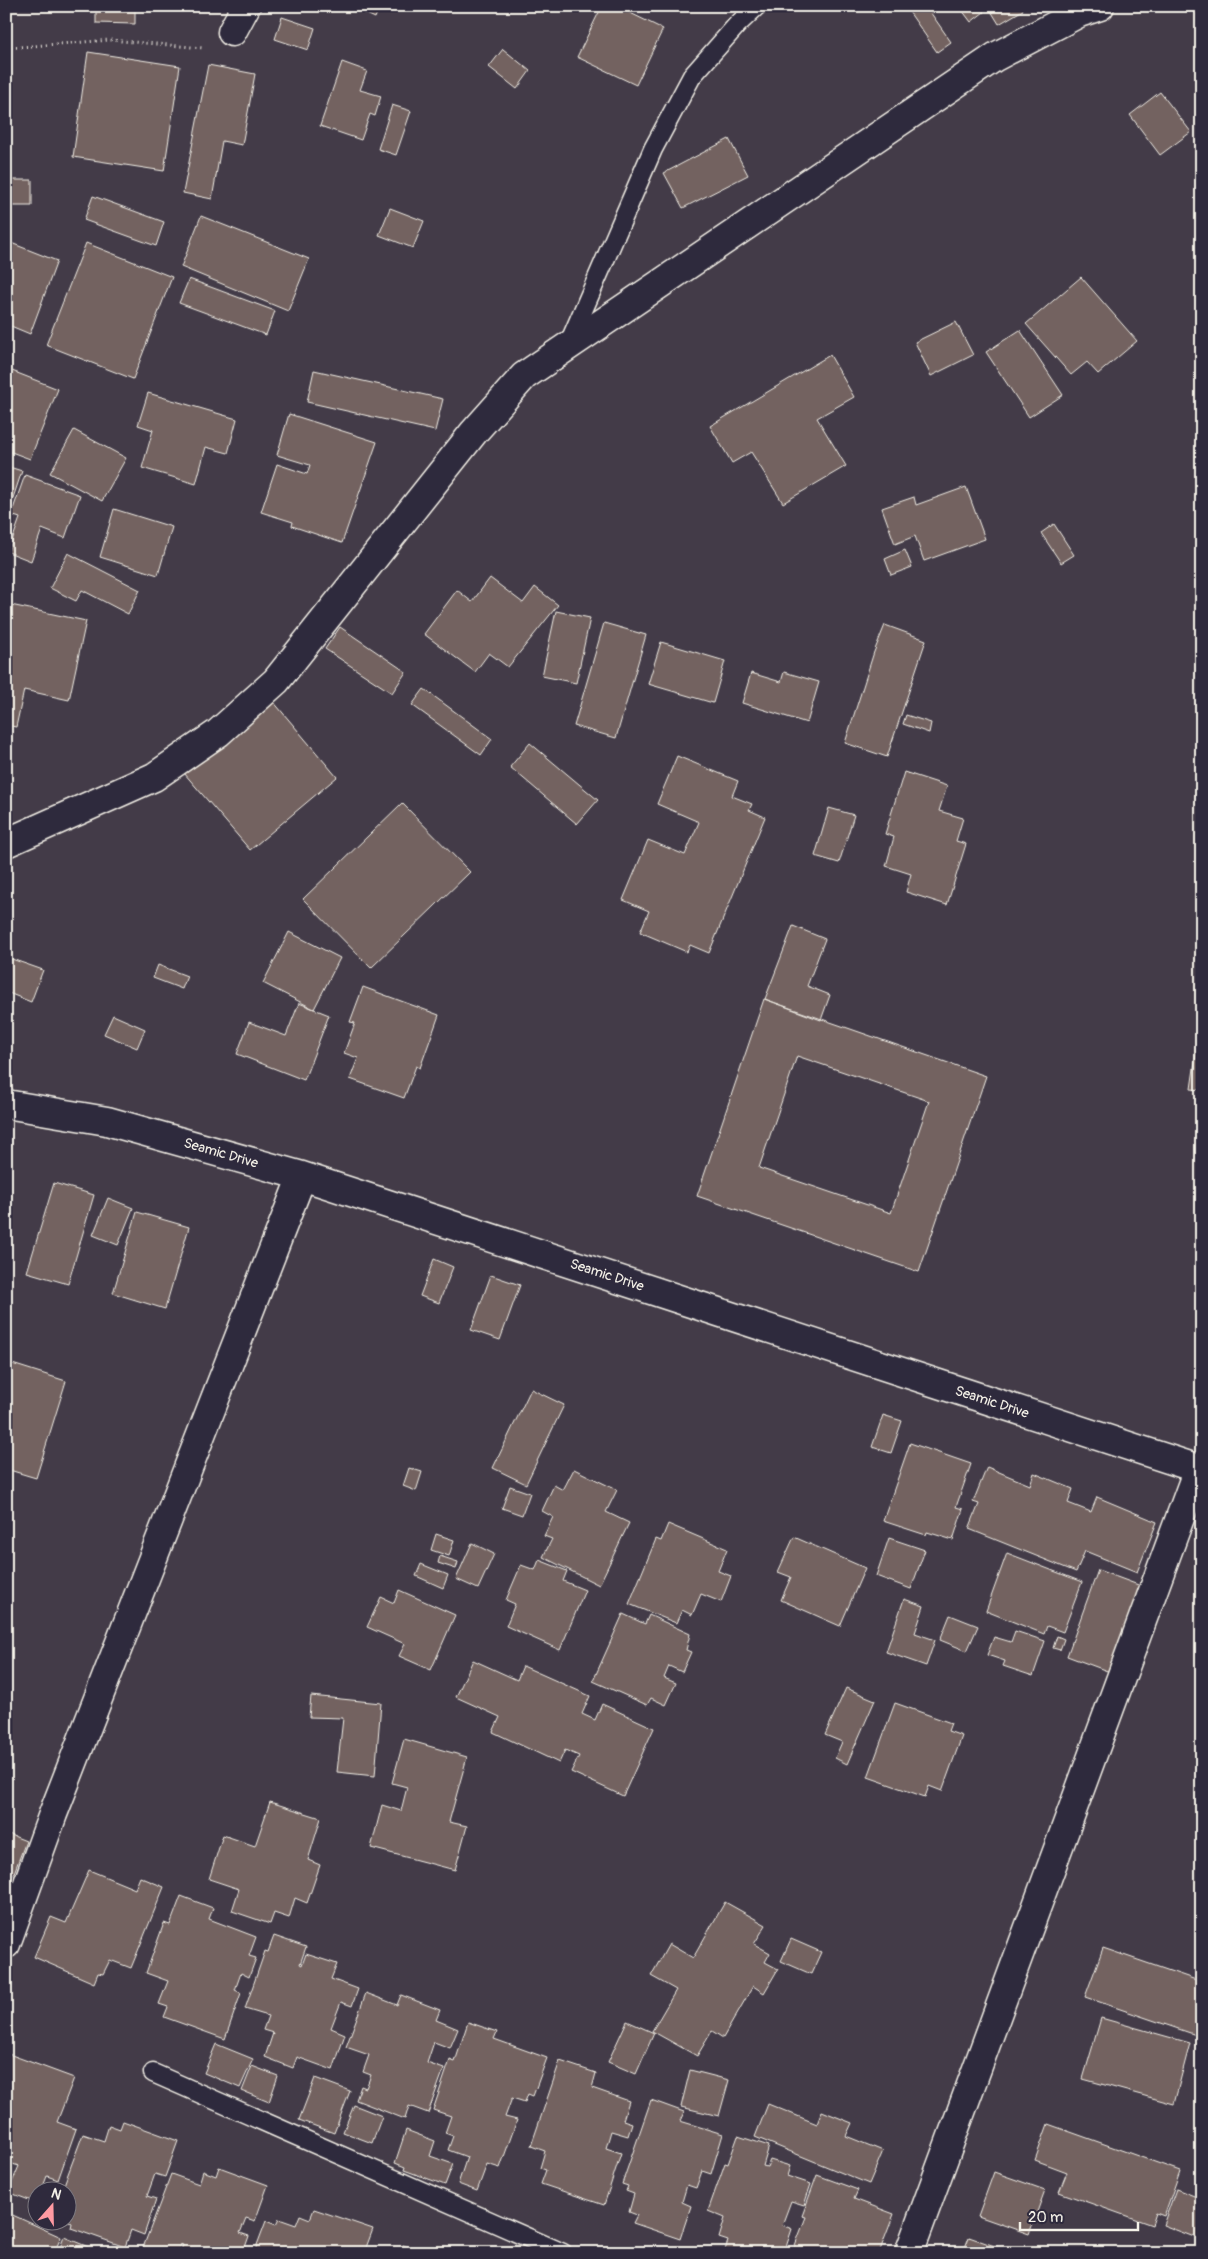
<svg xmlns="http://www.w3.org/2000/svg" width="1208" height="2259" viewBox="0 0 1208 2259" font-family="Pangolin,sans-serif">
<rect width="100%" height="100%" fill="#433b48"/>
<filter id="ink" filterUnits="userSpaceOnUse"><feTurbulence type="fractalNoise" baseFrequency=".02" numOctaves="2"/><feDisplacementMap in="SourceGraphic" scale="10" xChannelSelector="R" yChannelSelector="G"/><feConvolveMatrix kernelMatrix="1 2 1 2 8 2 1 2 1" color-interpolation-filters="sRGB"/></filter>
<g filter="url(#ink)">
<!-- building -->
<path fill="#736260" stroke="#f4f1e8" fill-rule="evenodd" d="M 96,6 L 135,6 L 135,24 L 96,23 Z
M 350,6 L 380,6 L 375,18 Z
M 602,6 L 616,6 L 663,29 L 636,85 L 577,57 Z
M 905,6 L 926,6 L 951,42 L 937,52 Z
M 959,6 L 979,6 L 984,12 L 971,22 Z
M 988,6 L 1021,6 L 1023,10 L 999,24 Z
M 282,17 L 315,28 L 308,50 L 275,39 Z
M 503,49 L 530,71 L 517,89 L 489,67 Z
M 88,52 L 180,66 L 164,171 L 73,157 Z
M 342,62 L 367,71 L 360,90 L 381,96 L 375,116 L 370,114 L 361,140 L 320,126 Z
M 208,65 L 255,74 L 242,145 L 222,141 L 212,199 L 183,193 Z
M 1160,92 L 1191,132 L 1160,155 L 1130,115 Z
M 392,105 L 411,111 L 396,155 L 378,149 Z
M 729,139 L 748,175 L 683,208 L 664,173 Z
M 6,180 L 32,180 L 32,206 L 6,206 Z
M 93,196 L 164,222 L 156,246 L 84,220 Z
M 390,208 L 424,221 L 413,248 L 379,235 Z
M 201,216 L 309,259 L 288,311 L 181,267 Z
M 6,241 L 57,261 L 30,334 L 6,324 Z
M 86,243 L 172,277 L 133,379 L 46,345 Z
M 1081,277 L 1137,341 L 1098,374 L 1087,362 L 1071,375 L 1026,324 Z
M 189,279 L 275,311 L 266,335 L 179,303 Z
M 956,322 L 973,355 L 931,376 L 915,342 Z
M 1020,330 L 1063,395 L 1029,417 L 986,352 Z
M 830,355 L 854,397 L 817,418 L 846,466 L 783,503 L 751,452 L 732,463 L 710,426 Z
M 7,369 L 58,389 L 30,459 L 6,450 Z
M 314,370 L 443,399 L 435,431 L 307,402 Z
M 148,393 L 237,419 L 228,453 L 206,447 L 196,484 L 142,468 L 153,430 L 138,425 Z
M 289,414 L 377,442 L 342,543 L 292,526 L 293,522 L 261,512 L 277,464 L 307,474 L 310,465 L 277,455 Z
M 74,430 L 126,458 L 102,501 L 50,473 Z
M 6,466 L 22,471 L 6,519 Z
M 25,475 L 80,495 L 65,538 L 42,529 L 31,561 L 8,552 L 20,518 L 11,515 Z
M 966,487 L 985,539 L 924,561 L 915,536 L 895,544 L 882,508 L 914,497 L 916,505 Z
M 114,509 L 172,527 L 158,575 L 100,557 Z
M 1054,524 L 1074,555 L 1061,563 L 1041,533 Z
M 905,550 L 912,567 L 891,575 L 885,559 Z
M 68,553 L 140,590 L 128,614 L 82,590 L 76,601 L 50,588 Z
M 490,578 L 523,603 L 535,587 L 558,605 L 508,667 L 489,653 L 475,672 L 424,634 L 457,590 L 472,602 Z
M 6,604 L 86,621 L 69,700 L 24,690 L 16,727 L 6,725 Z
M 556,611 L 590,618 L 576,683 L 542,676 Z
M 604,623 L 646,635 L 616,738 L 574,726 Z
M 885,625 L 926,640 L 887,757 L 845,743 L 874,652 Z
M 340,627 L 406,672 L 392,693 L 325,649 Z
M 661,642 L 725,661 L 713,703 L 648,684 Z
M 784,672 L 819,682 L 807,723 L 742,703 L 751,673 L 781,682 Z
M 424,689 L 492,739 L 481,755 L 412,705 Z
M 272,700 L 337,777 L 250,850 L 184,773 Z
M 906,715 L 931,723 L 929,733 L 903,724 Z
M 530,743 L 598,800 L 577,824 L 510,767 Z
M 677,756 L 738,781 L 732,796 L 752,804 L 749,810 L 765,817 L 709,953 L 690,945 L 687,952 L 640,932 L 649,911 L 623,900 L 648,840 L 685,855 L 699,822 L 657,804 Z
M 904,772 L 947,786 L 939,811 L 963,818 L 956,841 L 966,844 L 947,905 L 906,892 L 911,874 L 886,866 L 894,837 L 885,834 Z
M 402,803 L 470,872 L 371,968 L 303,899 Z
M 829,808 L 854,815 L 839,863 L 815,856 Z
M 793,926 L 825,939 L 807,986 L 830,995 L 821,1020 L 765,999 Z
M 289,932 L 340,958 L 314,1009 L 263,983 Z
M 6,957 L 43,970 L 31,1002 L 6,992 Z
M 158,965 L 187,976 L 182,989 L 153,978 Z
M 363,987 L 439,1015 L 420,1068 L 416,1066 L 404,1098 L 350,1079 L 358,1058 L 344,1053 L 355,1023 L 350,1022 Z
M 764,999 L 986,1076 L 919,1272 L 697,1196 ZM 797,1056 L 929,1101 L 891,1213 L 759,1168 Z
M 299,1003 L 329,1015 L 304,1080 L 237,1054 L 249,1022 L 286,1036 Z
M 1202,1013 L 1202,1090 L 1191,1089 Z
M 113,1015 L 145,1029 L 137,1048 L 104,1034 Z
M 54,1183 L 94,1195 L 68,1284 L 27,1272 Z
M 108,1198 L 133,1208 L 118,1245 L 93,1235 Z
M 137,1212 L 189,1227 L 165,1309 L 113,1293 Z
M 434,1259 L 453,1267 L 439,1303 L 420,1296 Z
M 491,1275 L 520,1285 L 500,1340 L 471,1330 Z
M 6,1362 L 66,1381 L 36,1478 L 6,1469 Z
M 531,1389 L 564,1405 L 526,1484 L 493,1468 Z
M 883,1415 L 902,1421 L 891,1453 L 872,1447 Z
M 910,1443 L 971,1464 L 956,1507 L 963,1509 L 953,1540 L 927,1532 L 926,1535 L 883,1521 Z
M 987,1467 L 1030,1485 L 1034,1473 L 1073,1489 L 1068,1503 L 1091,1512 L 1097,1497 L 1157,1522 L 1137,1572 L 1085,1551 L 1076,1572 L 969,1529 L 979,1504 L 973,1502 Z
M 409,1468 L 422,1472 L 416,1491 L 403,1486 Z
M 574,1469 L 617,1490 L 606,1512 L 629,1523 L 599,1585 L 543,1557 L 552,1539 L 544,1536 L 553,1517 L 542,1511 L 554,1485 L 563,1490 Z
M 510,1486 L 530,1493 L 522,1515 L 502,1508 Z
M 668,1524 L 727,1549 L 718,1571 L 731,1576 L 721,1602 L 701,1594 L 692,1615 L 682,1610 L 676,1623 L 629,1604 L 656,1539 L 661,1541 Z
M 436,1534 L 454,1540 L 449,1556 L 431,1550 Z
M 794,1537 L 865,1568 L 840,1626 L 781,1600 L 791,1577 L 778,1572 Z
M 889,1538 L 925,1550 L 911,1589 L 876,1576 Z
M 472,1543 L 494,1554 L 478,1589 L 456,1579 Z
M 1007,1553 L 1082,1582 L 1063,1632 L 1047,1626 L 1044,1634 L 986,1611 Z
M 440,1556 L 458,1562 L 456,1569 L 438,1563 Z
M 539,1560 L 567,1571 L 563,1581 L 585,1590 L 560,1650 L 506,1626 L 515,1604 L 506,1600 L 521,1565 L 535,1570 Z
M 421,1564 L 448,1575 L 443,1588 L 416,1576 Z
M 1098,1570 L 1149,1589 L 1118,1675 L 1067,1656 Z
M 399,1590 L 455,1615 L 431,1670 L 399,1656 L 405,1644 L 367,1627 L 381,1597 L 394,1603 Z
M 904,1599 L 924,1606 L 915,1633 L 935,1640 L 926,1666 L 886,1652 Z
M 623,1614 L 645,1624 L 649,1615 L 690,1634 L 686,1650 L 691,1652 L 682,1672 L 669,1666 L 664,1678 L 676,1683 L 666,1705 L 651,1698 L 647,1705 L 593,1681 Z
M 950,1615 L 978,1626 L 967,1651 L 940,1640 Z
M 1015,1631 L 1045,1641 L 1033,1676 L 1003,1666 L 1005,1661 L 987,1655 L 994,1637 L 1011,1642 Z
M 1057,1636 L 1064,1639 L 1060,1650 L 1053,1648 Z
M 473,1660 L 517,1680 L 523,1666 L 590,1696 L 582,1714 L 595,1720 L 602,1704 L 654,1728 L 623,1796 L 571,1772 L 579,1756 L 565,1750 L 559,1763 L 493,1732 L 500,1717 L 456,1697 Z
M 846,1688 L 875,1700 L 847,1764 L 835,1758 L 842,1742 L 825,1735 Z
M 311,1696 L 381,1703 L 375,1776 L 337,1772 L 343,1718 L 309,1717 Z
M 895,1703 L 951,1723 L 948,1731 L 962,1736 L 942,1791 L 929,1786 L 925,1797 L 868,1777 Z
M 404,1739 L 467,1757 L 449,1822 L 467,1826 L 455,1870 L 371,1848 L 382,1805 L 401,1811 L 407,1787 L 392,1783 Z
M 270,1802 L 321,1818 L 308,1860 L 320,1865 L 307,1903 L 295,1898 L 289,1918 L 274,1913 L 270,1924 L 232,1911 L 239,1889 L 209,1879 L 223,1835 L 255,1846 Z
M 6,1833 L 26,1841 L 6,1894 Z
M 89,1870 L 135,1889 L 140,1877 L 164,1887 L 131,1968 L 110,1960 L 103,1974 L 98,1973 L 94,1983 L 34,1957 L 51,1917 L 66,1923 Z
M 181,1896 L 213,1908 L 209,1919 L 256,1937 L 249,1956 L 256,1958 L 249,1977 L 241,1973 L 235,1990 L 241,1993 L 225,2039 L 164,2017 L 168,2007 L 159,2004 L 168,1981 L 146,1973 L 164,1923 L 170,1925 Z
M 725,1902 L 766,1925 L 754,1944 L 770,1953 L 765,1962 L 778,1969 L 764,1993 L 753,1986 L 723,2038 L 712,2031 L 697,2056 L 652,2031 L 676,1990 L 651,1976 L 669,1944 L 693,1958 Z
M 274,1936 L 306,1947 L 300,1964 L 302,1965 L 306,1954 L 337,1964 L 331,1979 L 358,1989 L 352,2006 L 341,2002 L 331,2028 L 345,2034 L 333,2070 L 297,2057 L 293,2068 L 265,2057 L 273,2033 L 263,2030 L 268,2016 L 245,2009 L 265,1951 L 268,1952 Z
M 791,1939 L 821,1952 L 811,1974 L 781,1961 Z
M 1103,1948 L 1202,1982 L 1202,2037 L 1085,1997 Z
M 366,1993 L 397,2005 L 401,1995 L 440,2010 L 436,2020 L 458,2029 L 450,2048 L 434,2042 L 427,2063 L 444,2069 L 428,2113 L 409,2106 L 405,2119 L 356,2100 L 361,2086 L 366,2088 L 371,2075 L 363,2072 L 369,2055 L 346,2047 Z
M 1101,2018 L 1190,2043 L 1174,2104 L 1083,2079 Z
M 627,2021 L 654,2033 L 636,2074 L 608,2062 Z
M 468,2022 L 497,2032 L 494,2039 L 547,2058 L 533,2096 L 528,2094 L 525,2102 L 512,2098 L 505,2117 L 517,2120 L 500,2168 L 487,2164 L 477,2191 L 458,2184 L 467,2157 L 448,2150 L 453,2136 L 445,2133 L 451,2116 L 433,2110 L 450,2060 L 455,2062 Z
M 216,2044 L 253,2059 L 240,2088 L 204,2073 Z
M 6,2053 L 74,2078 L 57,2122 L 76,2129 L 58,2180 L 47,2176 L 41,2192 L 38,2192 L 37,2203 L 8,2192 L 19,2166 L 6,2162 Z
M 560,2061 L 596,2073 L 592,2088 L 629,2101 L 623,2120 L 632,2123 L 628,2136 L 611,2131 L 606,2148 L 621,2153 L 604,2205 L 541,2184 L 546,2170 L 540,2168 L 545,2151 L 531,2146 Z
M 252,2066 L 278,2076 L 269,2102 L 242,2091 Z
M 690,2070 L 729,2080 L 719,2116 L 681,2107 Z
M 315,2078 L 350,2091 L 334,2133 L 299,2120 Z
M 651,2100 L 684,2112 L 680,2121 L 723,2134 L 711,2174 L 702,2171 L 696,2188 L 687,2185 L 682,2202 L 691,2206 L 680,2239 L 633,2223 L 637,2215 L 629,2212 L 634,2194 L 626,2191 L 628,2186 L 622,2184 Z
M 768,2104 L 817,2124 L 822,2111 L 852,2123 L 846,2136 L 883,2151 L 869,2184 L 755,2137 Z
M 354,2105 L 382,2116 L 372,2143 L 343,2132 Z
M 123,2121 L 178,2141 L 165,2177 L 155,2174 L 147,2196 L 156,2199 L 144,2235 L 131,2230 L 125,2247 L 71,2228 L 72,2223 L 68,2221 L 68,2192 L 57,2192 L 58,2189 L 62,2190 L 83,2134 L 104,2141 L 109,2125 L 120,2129 Z
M 1048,2124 L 1180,2171 L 1164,2216 L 1156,2213 L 1152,2225 L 1059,2192 L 1067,2172 L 1035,2160 Z
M 406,2130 L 435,2141 L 430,2156 L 453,2164 L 445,2185 L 404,2170 L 405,2167 L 395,2163 Z
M 738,2136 L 769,2146 L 763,2166 L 767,2167 L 770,2160 L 790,2166 L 787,2176 L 811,2184 L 804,2205 L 791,2201 L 782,2225 L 792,2229 L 784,2253 L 724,2253 L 728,2241 L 719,2238 L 725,2218 L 708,2211 L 725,2163 L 728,2164 Z
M 219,2167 L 268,2185 L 255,2221 L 246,2218 L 240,2233 L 249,2236 L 243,2253 L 180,2253 L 183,2245 L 180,2244 L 177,2253 L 141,2253 L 171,2174 L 199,2184 L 203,2171 L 216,2176 Z
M 994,2172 L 1045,2190 L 1029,2234 L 978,2216 Z
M 817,2175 L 858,2190 L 854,2199 L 894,2214 L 879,2253 L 792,2253 L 806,2217 L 802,2216 Z
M 1176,2189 L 1202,2199 L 1202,2240 L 1163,2225 Z
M 314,2209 L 373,2229 L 364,2253 L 254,2253 L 266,2221 L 276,2225 L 279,2219 L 296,2225 L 300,2215 L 310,2219 Z
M 6,2212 L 61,2237 L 54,2253 L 6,2253 Z
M 64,2237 L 103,2253 L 58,2253 Z
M 969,2237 L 1006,2250 L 1006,2253 L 963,2253 Z
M 403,2245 L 425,2253 L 400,2253 Z"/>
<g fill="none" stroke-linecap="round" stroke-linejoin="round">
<defs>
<path id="lane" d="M 569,343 L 653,149 L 692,76 L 737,25 L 757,6
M 153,2073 L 563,2253"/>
<path id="street" d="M 232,32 L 246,6
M 6,843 L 154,777 L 218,733 L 276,681 L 474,432 L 524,376 L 995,57 L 1079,13 L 1100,6
M 6,1104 L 107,1121 L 302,1176 L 1202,1470
M 6,1944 L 53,1814 L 302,1176
M 909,2253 L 1198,1469"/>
</defs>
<!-- lane casing -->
<use href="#lane" stroke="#f4f1e8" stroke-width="21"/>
<!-- street casing -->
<use href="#street" stroke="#f4f1e8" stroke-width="31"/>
<!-- path -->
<path stroke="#f4f1e8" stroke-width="3" stroke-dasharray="1 4" stroke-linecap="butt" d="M 6,48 L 110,40 L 203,48"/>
<!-- lane -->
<use href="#lane" stroke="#2f2a3d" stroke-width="18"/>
<!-- street -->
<use href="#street" stroke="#2f2a3d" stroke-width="28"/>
</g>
</g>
<g text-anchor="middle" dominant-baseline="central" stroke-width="5" stroke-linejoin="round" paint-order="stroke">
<!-- street labels -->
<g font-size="14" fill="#f4f1e8" stroke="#2f2a3d">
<text transform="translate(221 1153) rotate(16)">Seamic Drive</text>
<text transform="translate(607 1275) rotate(18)">Seamic Drive</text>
<text transform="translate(992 1402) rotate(18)">Seamic Drive</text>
</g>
</g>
<!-- margin -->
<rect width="1208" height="2259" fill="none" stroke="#2f2a3d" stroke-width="25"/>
<rect x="12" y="12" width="1183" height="2234" fill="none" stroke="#f4f1e8" stroke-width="2" filter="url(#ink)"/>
<!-- north arrow -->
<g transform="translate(52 2206) rotate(20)"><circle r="24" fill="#2f2a3d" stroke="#7e7a81"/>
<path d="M0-4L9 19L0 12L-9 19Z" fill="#ff9aa2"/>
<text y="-8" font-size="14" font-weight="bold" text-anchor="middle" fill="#f4f1e8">N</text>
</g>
<!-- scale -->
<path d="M1020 2222v8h118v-8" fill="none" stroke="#f4f1e8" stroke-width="2.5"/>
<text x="1028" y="2222" font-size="15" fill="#f4f1e8" stroke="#2f2a3d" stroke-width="4" paint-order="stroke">20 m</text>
</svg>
